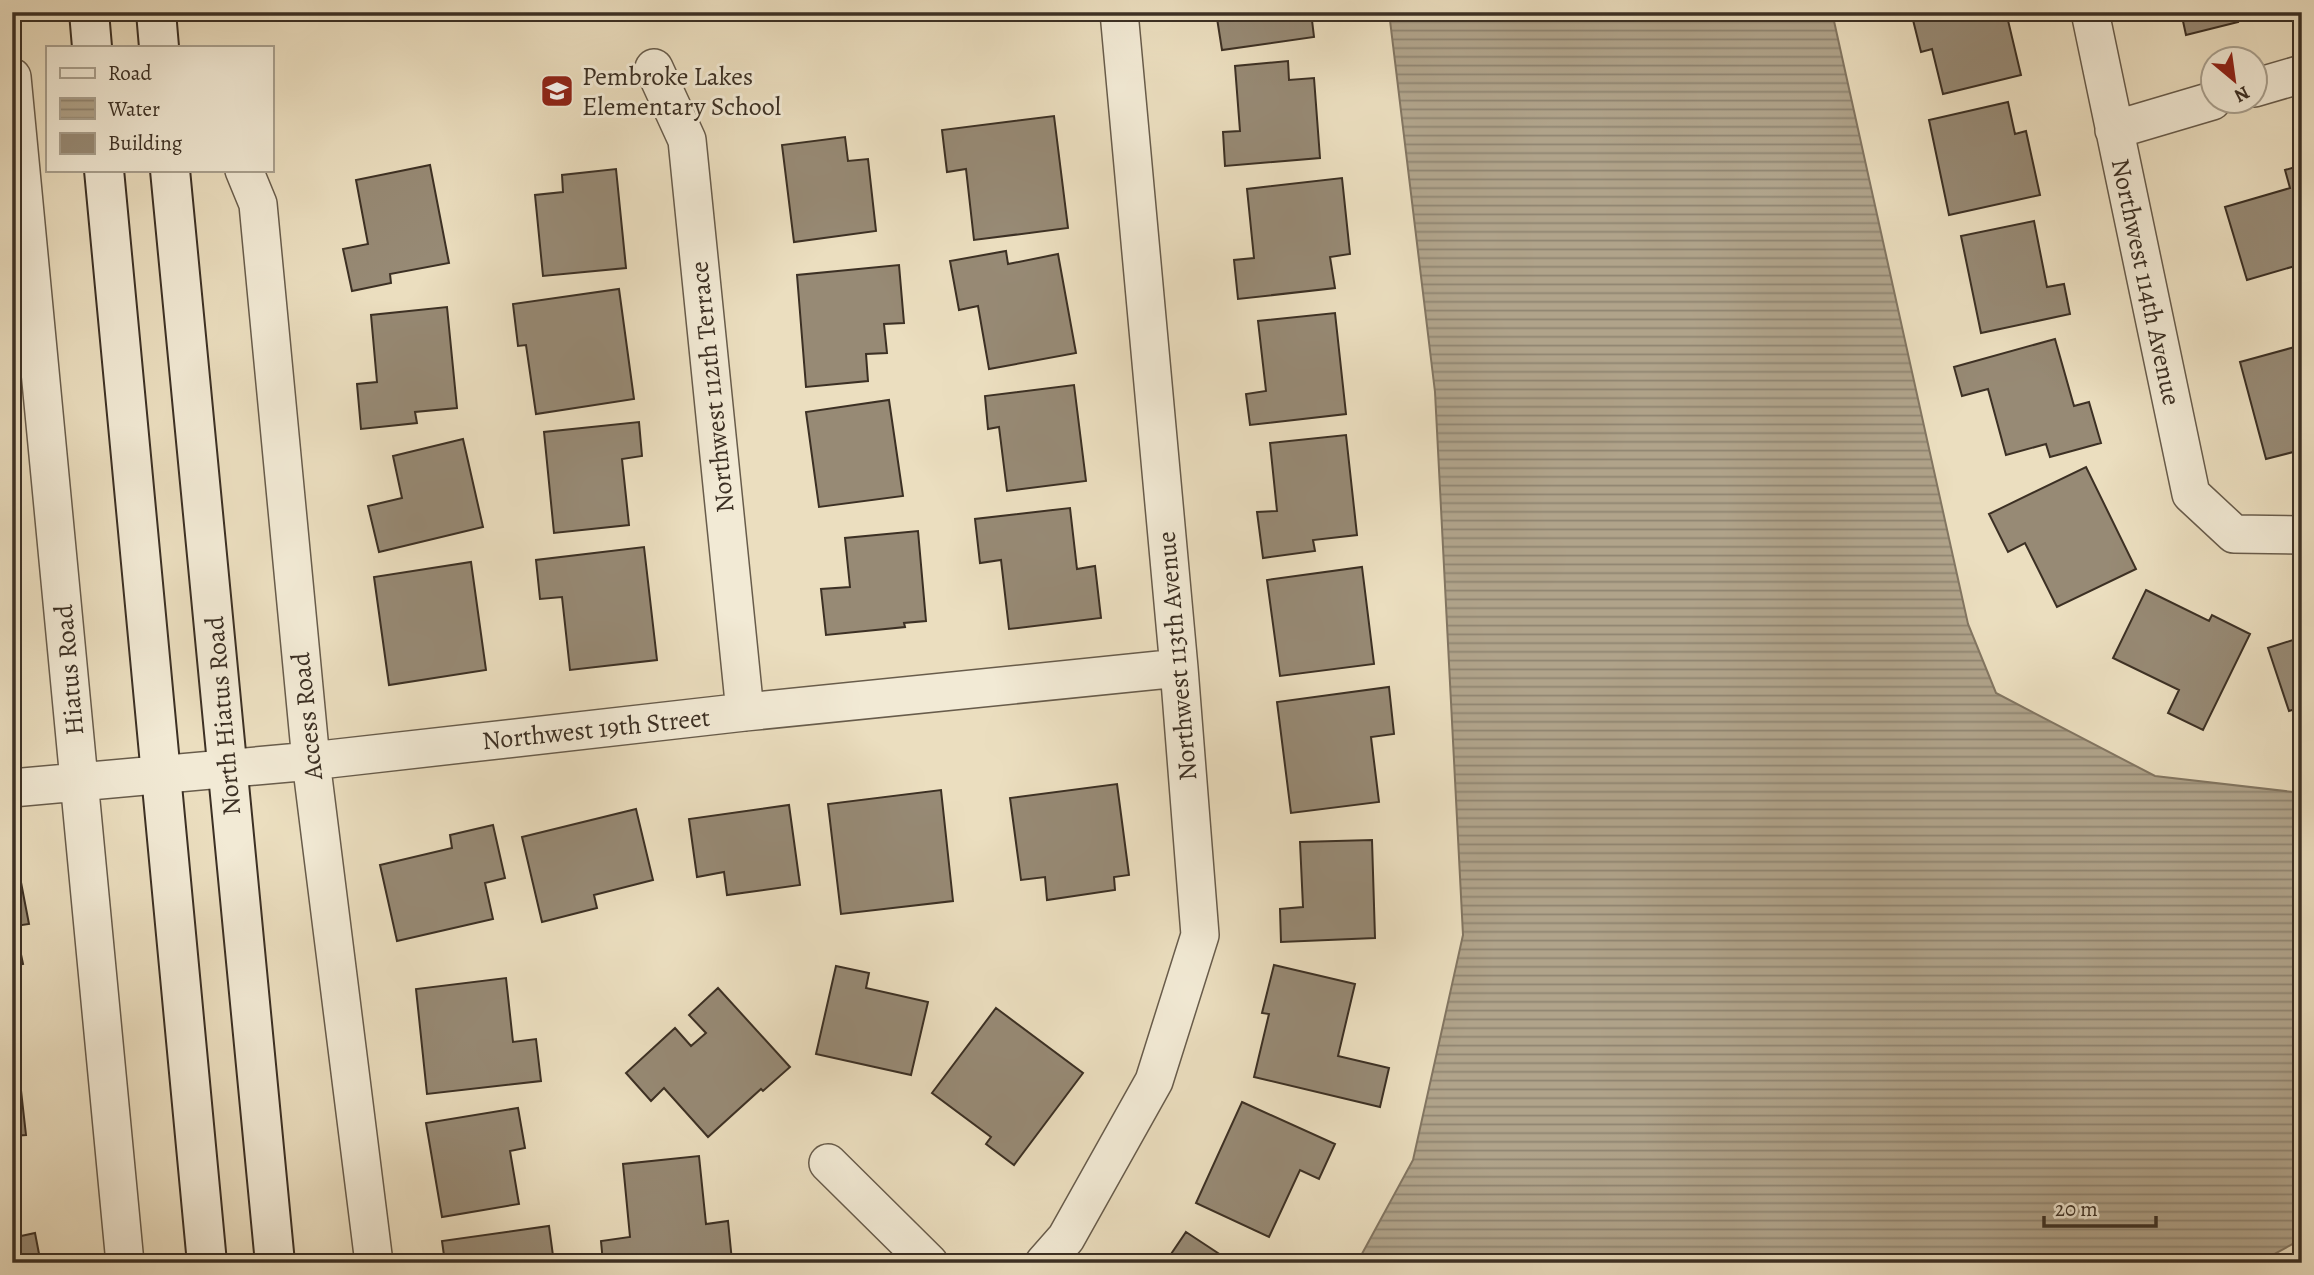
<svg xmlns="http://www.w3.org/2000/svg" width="2314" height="1275" viewBox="0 0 2314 1275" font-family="Alegreya,serif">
<defs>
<pattern id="water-rules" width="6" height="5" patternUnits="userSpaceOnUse" patternTransform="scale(1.75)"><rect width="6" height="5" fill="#b0a38a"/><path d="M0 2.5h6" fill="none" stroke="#908571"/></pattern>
</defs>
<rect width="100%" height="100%" fill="#ebdebf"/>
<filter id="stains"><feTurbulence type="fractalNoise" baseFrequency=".00286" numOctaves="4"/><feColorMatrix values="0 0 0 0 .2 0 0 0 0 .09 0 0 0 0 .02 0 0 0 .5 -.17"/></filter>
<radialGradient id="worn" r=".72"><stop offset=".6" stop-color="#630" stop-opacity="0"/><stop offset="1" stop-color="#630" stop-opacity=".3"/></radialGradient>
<!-- water -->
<path fill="url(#water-rules)" stroke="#827561" stroke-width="2" d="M 1389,12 L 1832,12 L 1968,624 L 1996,693 L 2155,776 L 2302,793 L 2302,1239 L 2258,1263 L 1357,1263 L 1413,1160 L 1463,935 L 1435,392 Z"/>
<!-- building -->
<path fill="#978a75" stroke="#3c3024" stroke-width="2" d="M 1216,12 L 1311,12 L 1314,37 L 1222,50 Z
M 1911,12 L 2006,12 L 2021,75 L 1943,94 L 1932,49 L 1921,52 Z
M 2181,12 L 2235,12 L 2238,22 L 2186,35 Z
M 1288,61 L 1289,80 L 1314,78 L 1320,158 L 1225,166 L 1223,132 L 1240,131 L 1235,66 Z
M 2008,102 L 2015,134 L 2026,131 L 2040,195 L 1949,215 L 1929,120 Z
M 1054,116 L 1068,228 L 974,240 L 966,169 L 947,172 L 942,130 Z
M 845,137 L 848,161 L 868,159 L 876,231 L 794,242 L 782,145 Z
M 430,165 L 449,263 L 390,274 L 391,283 L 352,291 L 343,249 L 368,244 L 356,180 Z
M 2302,165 L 2302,264 L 2247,280 L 2225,207 L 2290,188 L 2285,170 Z
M 616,169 L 626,268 L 543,276 L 535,195 L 563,192 L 562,175 Z
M 1342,178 L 1350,254 L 1330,257 L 1335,288 L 1238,299 L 1234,260 L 1254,258 L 1247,189 Z
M 2034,221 L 2047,287 L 2064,284 L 2070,314 L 1981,333 L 1961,236 Z
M 1006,251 L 1008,264 L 1058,254 L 1076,353 L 989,369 L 978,306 L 959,310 L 950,261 Z
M 899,265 L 904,323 L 884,324 L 887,353 L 866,354 L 868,381 L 806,387 L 797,275 Z
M 619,289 L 634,399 L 536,414 L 526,345 L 518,346 L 513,304 Z
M 447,307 L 457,408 L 415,412 L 417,423 L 361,429 L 357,384 L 377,382 L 371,315 Z
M 1335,313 L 1346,414 L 1250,425 L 1246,394 L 1266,391 L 1258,321 Z
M 2055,339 L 2074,406 L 2089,402 L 2101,443 L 2050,457 L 2046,444 L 2006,455 L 1988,389 L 1962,396 L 1954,367 Z
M 2302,345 L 2302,430 L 2296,432 L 2301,450 L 2266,459 L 2240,362 Z
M 1074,385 L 1086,481 L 1007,491 L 999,427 L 988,429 L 985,396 Z
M 889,400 L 903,496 L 819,507 L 806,412 Z
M 639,422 L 642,456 L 622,459 L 629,525 L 554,533 L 544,432 Z
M 1346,435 L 1357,535 L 1313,540 L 1315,551 L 1263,558 L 1257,512 L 1277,511 L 1270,443 Z
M 463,439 L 483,527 L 379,552 L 368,506 L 402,498 L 393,456 Z
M 2086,467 L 2136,569 L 2057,607 L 2025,543 L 2008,552 L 1989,514 Z
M 1070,508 L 1077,569 L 1095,566 L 1101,618 L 1009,629 L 1001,560 L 980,563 L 975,519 Z
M 918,531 L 926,621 L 904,623 L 905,627 L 826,635 L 821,589 L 850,587 L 845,538 Z
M 644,547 L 657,660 L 570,670 L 562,597 L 540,599 L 536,560 Z
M 471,562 L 486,670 L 389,685 L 374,577 Z
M 1362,567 L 1374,664 L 1280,676 L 1267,580 Z
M 2146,590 L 2209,621 L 2212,615 L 2250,634 L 2203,730 L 2168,713 L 2179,690 L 2113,658 Z
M 2302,637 L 2302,707 L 2289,711 L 2268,648 Z
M 1389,687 L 1394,734 L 1371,737 L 1379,802 L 1291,813 L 1277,702 Z
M 1117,784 L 1129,875 L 1114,877 L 1115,890 L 1047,900 L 1045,877 L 1021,880 L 1010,798 Z
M 941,790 L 953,901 L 841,914 L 828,804 Z
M 789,805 L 800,885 L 727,895 L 724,872 L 697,877 L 689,819 Z
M 636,809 L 653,880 L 594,895 L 597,908 L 542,922 L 522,837 Z
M 493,825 L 505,878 L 485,883 L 493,919 L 397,941 L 380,865 L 452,848 L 450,835 Z
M 1372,840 L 1375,938 L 1281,942 L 1280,909 L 1303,907 L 1300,842 Z
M 19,872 L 29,924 L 15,926 L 23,964 L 12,966 L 12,873 Z
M 1274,965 L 1355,984 L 1338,1056 L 1389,1068 L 1380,1107 L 1254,1077 L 1269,1014 L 1262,1013 Z
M 836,966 L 869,973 L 866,988 L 928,1002 L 911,1075 L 816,1054 Z
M 506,978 L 513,1042 L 536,1039 L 541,1081 L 427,1094 L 416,989 Z
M 718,988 L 790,1067 L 763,1091 L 761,1089 L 708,1137 L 664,1088 L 651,1101 L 626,1073 L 675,1028 L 691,1046 L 706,1033 L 689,1015 Z
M 996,1008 L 1083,1073 L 1014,1165 L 986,1144 L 991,1137 L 932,1093 Z
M 14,1028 L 26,1135 L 12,1136 L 12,1029 Z
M 1242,1102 L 1335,1144 L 1319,1179 L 1300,1170 L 1269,1237 L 1196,1203 Z
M 518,1108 L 525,1148 L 510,1151 L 519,1204 L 442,1217 L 426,1123 Z
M 699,1156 L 706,1224 L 728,1221 L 732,1261 L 713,1263 L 603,1263 L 601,1241 L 630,1237 L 623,1164 Z
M 12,1188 L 21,1236 L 35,1233 L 40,1259 L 12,1263 Z
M 549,1226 L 554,1263 L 445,1263 L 442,1241 Z
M 1186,1232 L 1233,1263 L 1165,1263 Z"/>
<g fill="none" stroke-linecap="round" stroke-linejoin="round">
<defs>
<path id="street" d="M 2090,12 L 2191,494 L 2234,534 L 2302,535
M 654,68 L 687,140 L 745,712
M 12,77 L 125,1263
M 2254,88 L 2302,74
M 2114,130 L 2212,101
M 244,170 L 258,204 L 311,761 L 374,1263
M 12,788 L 311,761 L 745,712 L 1179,668
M 828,1163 L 929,1263
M 1044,1263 L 1066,1238 L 1154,1081 L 1200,935 L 1179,668 L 1119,12"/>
<path id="secondary" d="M 89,12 L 92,47
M 156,12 L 159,47
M 104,170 L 207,1263
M 170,170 L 275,1263"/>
</defs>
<!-- street casing -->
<use href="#street" stroke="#685c4b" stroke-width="40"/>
<!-- secondary casing -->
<use href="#secondary" stroke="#3c3024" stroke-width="42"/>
<!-- street -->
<use href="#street" stroke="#f2ead5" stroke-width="37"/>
<!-- secondary -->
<use href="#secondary" stroke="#f2ead5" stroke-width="38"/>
</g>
<!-- icons -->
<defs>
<symbol id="school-square" viewBox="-11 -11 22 22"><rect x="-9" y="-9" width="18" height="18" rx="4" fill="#8f2418" stroke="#f2ead5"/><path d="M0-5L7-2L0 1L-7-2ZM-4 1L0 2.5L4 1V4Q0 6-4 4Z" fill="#fff"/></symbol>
</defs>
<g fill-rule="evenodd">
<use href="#school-square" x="538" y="72" width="38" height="38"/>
</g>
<g text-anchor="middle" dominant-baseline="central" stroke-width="6" stroke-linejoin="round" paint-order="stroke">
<!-- poi labels -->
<g font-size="26" fill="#3c3024" stroke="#f2ead5" text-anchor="start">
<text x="582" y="76">Pembroke Lakes<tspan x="582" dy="30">Elementary School</tspan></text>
</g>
<!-- street labels -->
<g font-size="26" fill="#3c3024" stroke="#f2ead5">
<text transform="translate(2146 282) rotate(78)">Northwest 114th Avenue</text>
<text transform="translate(712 387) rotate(-96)">Northwest 112th Terrace</text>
<text transform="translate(1177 656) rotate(-95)">Northwest 113th Avenue</text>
<text transform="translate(69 670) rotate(-95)">Hiatus Road</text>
<text transform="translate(223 716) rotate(-95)">North Hiatus Road</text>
<text transform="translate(307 716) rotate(-96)">Access Road</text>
<text transform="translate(596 729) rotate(-6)">Northwest 19th Street</text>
</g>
</g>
<!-- margin -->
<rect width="2314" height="1275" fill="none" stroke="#ebdebf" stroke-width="42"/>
<rect x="14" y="14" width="2286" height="1247" fill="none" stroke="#3c3024" stroke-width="3.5"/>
<rect x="21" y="21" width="2272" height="1233" fill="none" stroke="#3c3024" stroke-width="2"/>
<!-- legend -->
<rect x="46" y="46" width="228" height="126" fill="#f2ead5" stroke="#a9a08e" stroke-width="2"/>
<rect x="60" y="68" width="35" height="10" fill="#f2ead5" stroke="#a9a08e" stroke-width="2"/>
<text x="108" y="80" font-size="21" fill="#3c3024">Road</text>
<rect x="60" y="98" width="35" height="21" fill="url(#water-rules)" stroke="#a9a08e" stroke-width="2"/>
<text x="108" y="116" font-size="21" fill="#3c3024">Water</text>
<rect x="60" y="133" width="35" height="21" fill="#978a75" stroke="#a9a08e" stroke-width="2"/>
<text x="108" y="150" font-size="21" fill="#3c3024">Building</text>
<!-- north arrow -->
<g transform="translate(2234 80) rotate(151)"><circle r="33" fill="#f2ead5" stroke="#a9a08e" stroke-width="2"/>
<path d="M0-5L12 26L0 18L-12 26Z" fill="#8f2418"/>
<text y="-10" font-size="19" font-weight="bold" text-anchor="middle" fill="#3c3024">N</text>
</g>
<!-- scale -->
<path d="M2044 1216v10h112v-10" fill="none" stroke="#3c3024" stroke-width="3.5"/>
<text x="2055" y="1216" font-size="21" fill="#3c3024" stroke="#f2ead5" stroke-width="5" paint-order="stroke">20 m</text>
<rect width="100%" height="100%" filter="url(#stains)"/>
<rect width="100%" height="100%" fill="url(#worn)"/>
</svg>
